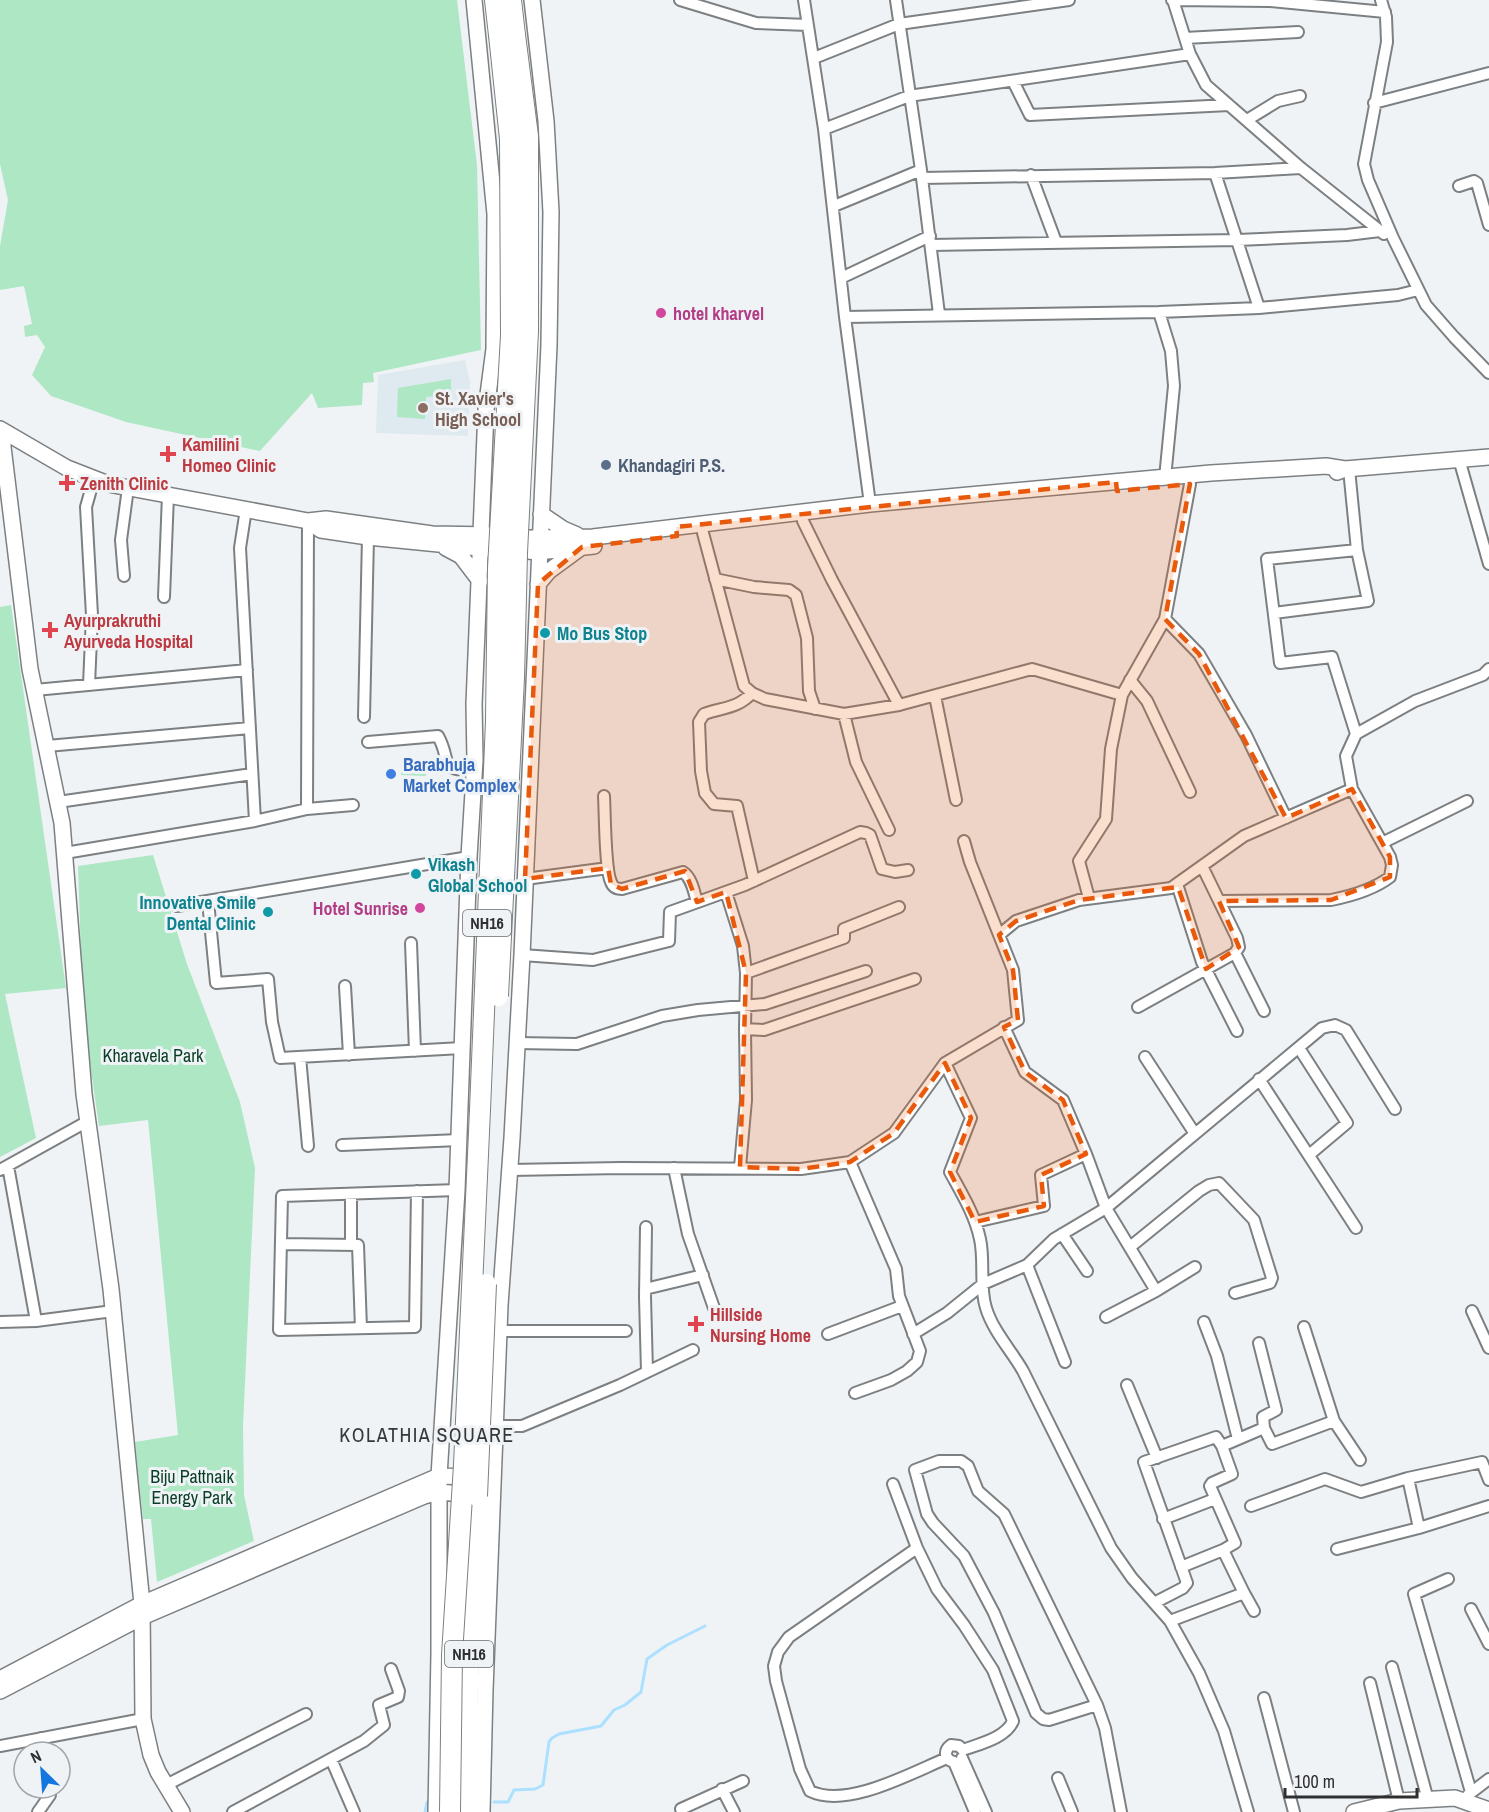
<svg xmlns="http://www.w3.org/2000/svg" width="1489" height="1812" viewBox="0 0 1489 1812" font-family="'Archivo Narrow',sans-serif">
<rect width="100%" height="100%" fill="#f0f3f6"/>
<!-- built -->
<path fill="#dfe9f0" d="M 465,360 L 470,382 L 468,436 L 376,433 L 378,375 Z"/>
<!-- green -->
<path fill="#aee7c4" d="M 0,0 L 457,0 L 477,165 L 481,350 L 373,373 L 374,382 L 363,383 L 362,405 L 318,408 L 312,393 L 260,451 L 126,422 L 51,396 L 32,375 L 45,347 L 37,335 L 25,337 L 24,326 L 32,324 L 24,286 L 0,290 L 0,246 L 8,200 L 0,164 Z
M 451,379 L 451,395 L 426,397 L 425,419 L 397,417 L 398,388 Z
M 11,605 L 66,988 L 5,994 L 36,1138 L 0,1157 L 0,607 Z
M 425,759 L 426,776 L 401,775 L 401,761 Z
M 153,855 L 187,964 L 240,1102 L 255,1168 L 243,1426 L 244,1495 L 254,1541 L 157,1582 L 151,1519 L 143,1519 L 135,1442 L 178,1435 L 148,1120 L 99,1126 L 83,1015 L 78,866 Z"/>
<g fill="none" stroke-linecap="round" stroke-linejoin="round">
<!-- stream -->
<path stroke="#abe0ff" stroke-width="3" d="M 494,1802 L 508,1802 L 514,1790 L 535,1789 L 543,1785 L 549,1742 L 552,1738 L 559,1734 L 601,1726 L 614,1710 L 625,1705 L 641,1692 L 647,1659 L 667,1645 L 705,1626
M 425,1812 L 427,1802 L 433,1801"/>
<defs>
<path id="street" d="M 680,0 L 756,23 L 808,25
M 804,0 L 824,129 L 845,317 L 870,504
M 896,0 L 921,170 L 939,314
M 1172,0 L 1270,1 L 1385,12
M 1173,0 L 1190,54 L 1206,85 L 1301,168 L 1384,234
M 1381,0 L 1386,17 L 1387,42 L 1364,164 L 1368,180 L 1393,238 L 1426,305 L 1454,337 L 1489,373
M 1185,38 L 1298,32
M 814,58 L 899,24 L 1069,0
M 1013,81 L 1030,115 L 1229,105
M 1374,103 L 1489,73
M 1247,120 L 1278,101 L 1300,96
M 824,129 L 909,96 L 1190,54
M 1215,173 L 1259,308
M 1031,175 L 1056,242
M 922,178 L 1215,173 L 1301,168
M 1459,186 L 1474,181 L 1477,183 L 1489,225
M 834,206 L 921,170
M 931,245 L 1238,240 L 1347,235 L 1380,231
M 841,278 L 930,236
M 1159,312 L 1171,351 L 1174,386 L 1165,478
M 845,317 L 1159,312 L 1259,308 L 1398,295 L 1418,290
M 1459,459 L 1489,564
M 1349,469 L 1357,550 L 1267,559 L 1280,663 L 1332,657 L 1356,734
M 1190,484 L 1165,619 L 1199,654 L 1246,735 L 1286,818
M 246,509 L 240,548 L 255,821
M 803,521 L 832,580 L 899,705
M 703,533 L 744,686 L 752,693 L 765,699 L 844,714 L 899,705 L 1032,669 L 1122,695
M 124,576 L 121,540 L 128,488
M 715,579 L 754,587 L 789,590 L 796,595 L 807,638 L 809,691 L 815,709
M 164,597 L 168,495
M 1274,613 L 1368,601 L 1357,550
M 1130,680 L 1147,701 L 1190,792
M 89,685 L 92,615 L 86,507 L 94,479
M 35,690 L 247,670
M 752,693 C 737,709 723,707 704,714 L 699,722 L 701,771 L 705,793 L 714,804 L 737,806 L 754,881
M 935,696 L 956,800
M 844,714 L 856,762 L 889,830
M 364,717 L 368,537
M 368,742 L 438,736 C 452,761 437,770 474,771
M 47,746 L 250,728
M 604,796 C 605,814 605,870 611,882 C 613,888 617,889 622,889 L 683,872 C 692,878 694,892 697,902
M 58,802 L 252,774
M 307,809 L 353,805
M 1382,843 L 1467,801
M 65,853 L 255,821 L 307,809 L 308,521
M 525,879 L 608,868
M 1177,884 L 1202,962 L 1237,1031
M 726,892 L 743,946 L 746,973 L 745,1029 L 764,1030 L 915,979
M 1089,898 L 1079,861 L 1106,819 L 1111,749 L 1122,695 L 1165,619
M 208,901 L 216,983 L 268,979 L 272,1022 L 280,1058 L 462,1048
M 1219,901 L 1331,900 C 1351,896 1373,890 1390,877 L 1392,865 L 1390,857 L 1352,789
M 177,906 L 469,857
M 999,935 L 1016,921 L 1079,900 L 1171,888 L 1244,836 L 1352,789 L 1346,756 L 1356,734 L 1415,701 L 1483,675 L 1489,669
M 411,943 L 415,1051
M 1235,953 L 1264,1011
M 522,955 L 593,960 L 669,941 L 670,912 L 745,885 L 860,832 L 866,833 L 870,835 L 882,869 L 895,872 L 908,870
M 746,973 L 844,938 L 844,929 L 899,907
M 345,986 L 349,1055
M 1138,1007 L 1235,953 L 1239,947 L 1237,938 L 1202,866
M 1004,1027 L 1025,1072 L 1063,1100 L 1086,1154 L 1106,1208 L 1322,1028 L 1335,1025 L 1346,1030 L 1395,1109
M 517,1043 L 577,1044 L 662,1016 L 698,1010 L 765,1004 L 866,971
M 1299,1048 L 1347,1123 L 1309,1155
M 300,1057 L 308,1146
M 1145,1057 L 1195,1134
M 945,1063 L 971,1118 L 950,1172 C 962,1194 975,1215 980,1239 C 985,1261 979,1286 986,1308 C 993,1331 1011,1350 1023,1371 L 1111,1548 L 1132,1578 L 1170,1621 L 1199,1673 L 1224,1731 L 1248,1812
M 1259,1079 L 1356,1228
M 342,1145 L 459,1140
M 850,1162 L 896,1269 L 899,1296 L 920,1351 L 917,1362 L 907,1371 L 891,1380 L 855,1393
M 8,1166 L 36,1321
M 740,1167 L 746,1100 L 745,1029
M 674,1168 L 688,1234 L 714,1308
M 0,1170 L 88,1121
M 510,1170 L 621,1168 L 801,1169 L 850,1162 L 894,1133 L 945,1063 L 1018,1020 L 1013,970 L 970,862 L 964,841
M 417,1191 L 415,1327 L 279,1330 L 282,1196 L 457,1190
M 351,1194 L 351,1244
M 975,1222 L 1044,1206 L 1041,1175 L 1086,1154
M 646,1227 L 645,1297 L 647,1372
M 1062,1234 L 1087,1271
M 281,1244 L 358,1245 L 361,1328
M 1130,1247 L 1199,1191 L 1209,1185 L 1219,1183 L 1254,1220 L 1272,1278 L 1270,1283 L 1235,1293
M 1027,1265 L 1065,1362
M 645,1289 L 703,1275
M 1472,1311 L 1489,1348
M 1106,1317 L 1156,1291
M 0,1322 L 36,1321 L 113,1311
M 1204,1322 L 1217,1356 L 1238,1439
M 1304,1327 L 1334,1421
M 499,1331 L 626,1331
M 828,1334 L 902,1306
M 913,1334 L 947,1313 L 983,1284 L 1027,1265 L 1054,1239 L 1106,1208 L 1156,1291 L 1195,1267
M 1259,1343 L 1276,1410 L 1263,1417 L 1264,1428
M 1127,1385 L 1157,1458
M 496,1426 L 522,1426 L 620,1385 L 693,1350
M 1408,1478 L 1482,1462 L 1489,1480
M 893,1484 L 917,1548 L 937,1589 L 964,1625 L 993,1670 L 1013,1721 C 1006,1738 979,1744 963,1750
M 1251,1506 L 1325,1479 L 1361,1492 L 1408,1478 L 1419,1528 L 1489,1506
M 1163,1519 L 1215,1499
M 917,1548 L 789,1637 L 778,1652 L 774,1666 L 776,1681 L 800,1769 L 810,1791 C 847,1809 911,1773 947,1758
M 1337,1549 L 1419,1528
M 1181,1567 L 1223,1550
M 1448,1579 L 1414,1594 L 1471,1792
M 1244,1593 L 1254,1611
M 1154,1603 L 1183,1588 L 1187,1583 L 1144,1462 L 1216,1437 L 1222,1446
M 1471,1609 L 1489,1644
M 1170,1621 L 1244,1593 L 1223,1550 L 1235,1543 L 1210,1486 L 1212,1483 L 1232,1474 L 1222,1446 L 1264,1428 L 1272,1444 L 1334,1421 L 1360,1460
M 1392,1667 L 1428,1800
M 1370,1683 L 1399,1801
M 1264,1698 L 1294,1812
M 1097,1705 L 1049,1720 L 1043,1719 L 1036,1713 L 994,1613 L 964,1556 L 933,1523 L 927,1514 L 915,1470 L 939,1461 L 961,1461 L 968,1466 L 978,1491 L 1004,1514 L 1097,1705 L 1105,1728 L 1121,1812
M 41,1738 L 43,1752
M 0,1746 L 143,1719
M 963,1750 L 959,1746 L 951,1745 C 943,1751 945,1760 954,1762 L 975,1812
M 962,1758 L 986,1812
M 331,1759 L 354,1812
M 1058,1778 L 1072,1812
M 166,1785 L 306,1714
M 722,1789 L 734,1812
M 1468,1795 L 1489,1779
M 681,1809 L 743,1781
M 38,1812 L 50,1795 L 49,1788
M 233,1812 L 364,1741 L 384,1725 L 379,1705 L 398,1697 L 399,1691 L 391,1669"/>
<path id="secondary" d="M 0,429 L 67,468 L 108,484 L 308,521 L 326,519 L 432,534 L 491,535
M 3,431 L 3,447 L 30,669 L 62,823 L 84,1094 L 111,1289 L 142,1604 L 143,1719 L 151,1755 L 158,1772 L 182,1812
M 1337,472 L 1345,469 L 1489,457
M 541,514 L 563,529 L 577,535
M 308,521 L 321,530 L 368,537 L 489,549
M 530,538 L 593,537 L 870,504 L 1211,473 L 1326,466 L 1345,469
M 446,548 L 461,556 L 480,581
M 528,551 L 538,552 L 594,546
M 538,584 L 549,571 L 579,549
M 0,1679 L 142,1604 L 439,1476 L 474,1477
M 0,1691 L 142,1617 L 424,1496 L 440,1492 L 472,1495
M 436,1812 L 439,1654 L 439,1476 L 457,1190 L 469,857 L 475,760 L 474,704 L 486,410 L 494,349 L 495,214 L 474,0
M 482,1812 L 485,1690 L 500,1305 L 512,1138 L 522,955 L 549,345 L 551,212 L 546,121 L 532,0
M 1354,1812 L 1399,1801 L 1455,1798 L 1489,1810"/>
<path id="highway" d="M 495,0 L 499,35
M 511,0 L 515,35
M 466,1812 L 468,1683 L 477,1496"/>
</defs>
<!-- street casing -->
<use href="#street" stroke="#7d8082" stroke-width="14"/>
<!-- secondary casing -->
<use href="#secondary" stroke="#7d8082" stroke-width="18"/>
<!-- highway casing -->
<use href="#highway" stroke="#7d8082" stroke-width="22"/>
<!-- street -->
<use href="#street" stroke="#fff" stroke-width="10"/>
<!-- secondary -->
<use href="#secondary" stroke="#fff" stroke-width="15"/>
<!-- highway -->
<use href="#highway" stroke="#fff" stroke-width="20"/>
<defs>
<path id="highway-bridge" d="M 498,996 L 514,678 L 517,553 L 528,331 L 528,136 L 515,35
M 477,1496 L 486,1284
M 450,1812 L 452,1655 L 464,1465 L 480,1110 L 496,721 L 498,568 L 511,335 L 510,139 L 499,35"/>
</defs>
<!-- highway-bridge casing -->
<use href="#highway-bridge" stroke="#7d8082" stroke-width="22" stroke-linecap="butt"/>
<!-- highway-bridge -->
<use href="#highway-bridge" stroke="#fff" stroke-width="20"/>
</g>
<!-- marked area -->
<path fill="#e8590c" fill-opacity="0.2" stroke="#e8590c" stroke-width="4.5" stroke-dasharray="12 8" stroke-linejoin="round" d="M 1116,482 L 1117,491 L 1190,484 L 1165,619 L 1199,654 L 1286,818 L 1352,789 L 1390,857 L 1390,877 L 1331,900 L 1219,901 L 1239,947 L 1206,969 L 1178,887 L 1079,900 L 1016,921 L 999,935 L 1013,970 L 1018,1020 L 1004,1027 L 1025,1072 L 1063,1100 L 1086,1154 L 1041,1175 L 1044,1206 L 975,1222 L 950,1172 L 971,1118 L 945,1063 L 894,1133 L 850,1162 L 801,1169 L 740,1167 L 746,973 L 726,892 L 697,902 L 685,871 L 622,889 L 611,884 L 608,868 L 525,879 L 538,584 L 582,547 L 677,536 L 676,527 Z"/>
<!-- markers -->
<g fill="#d1479c" stroke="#f0f3f6" stroke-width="2">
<circle cx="661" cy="313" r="6"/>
<circle cx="420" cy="908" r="6"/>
</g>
<circle fill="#8d6e63" stroke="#f0f3f6" stroke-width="2" cx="423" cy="408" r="6"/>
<g fill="#e0444e" stroke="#f0f3f6" stroke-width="2">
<path d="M165 445h6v6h6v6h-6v6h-6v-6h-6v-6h6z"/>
<path d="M64 474h6v6h6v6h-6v6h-6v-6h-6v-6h6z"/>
<path d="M47 621h6v6h6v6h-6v6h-6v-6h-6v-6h6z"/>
<path d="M693 1315h6v6h6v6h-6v6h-6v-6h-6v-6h6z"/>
</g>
<circle fill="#5c6f8a" stroke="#f0f3f6" stroke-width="2" cx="606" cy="465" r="6"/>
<g fill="#0f9aa8" stroke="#f0f3f6" stroke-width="2">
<circle cx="545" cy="633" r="6"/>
<circle cx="416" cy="874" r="6"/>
<circle cx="268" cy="912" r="6"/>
</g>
<circle fill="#3f7fe0" stroke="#f0f3f6" stroke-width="2" cx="391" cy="774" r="6"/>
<g text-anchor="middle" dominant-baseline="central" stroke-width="6" stroke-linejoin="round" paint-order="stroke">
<!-- shield labels -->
<g fill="#f0f3f6" stroke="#686a6b" stroke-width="1.5">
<rect x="463" y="910" width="48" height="26" rx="4.5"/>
<rect x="445" y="1641" width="48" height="26" rx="4.5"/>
</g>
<g font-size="16" font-weight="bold" fill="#2e2f30">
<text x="487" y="923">NH16</text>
<text x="469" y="1654">NH16</text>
</g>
<!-- hotel labels -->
<g font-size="18" font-weight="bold" fill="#b23c85" stroke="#f0f3f6" text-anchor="start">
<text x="673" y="313">hotel kharvel</text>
<text x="408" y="908" text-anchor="end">Hotel Sunrise</text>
</g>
<!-- education labels -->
<g font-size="18" font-weight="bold" fill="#785e54" stroke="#f0f3f6" text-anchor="start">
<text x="435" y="398">St. Xavier's<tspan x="435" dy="21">High School</tspan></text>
</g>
<!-- health labels -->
<g font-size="18" font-weight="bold" fill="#be3a42" stroke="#f0f3f6" text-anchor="start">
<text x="182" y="444">Kamilini<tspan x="182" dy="21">Homeo Clinic</tspan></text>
<text x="80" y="483">Zenith Clinic</text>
<text x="64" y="620">Ayurprakruthi<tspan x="64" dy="21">Ayurveda Hospital</tspan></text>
<text x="710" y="1314">Hillside<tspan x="710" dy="21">Nursing Home</tspan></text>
</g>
<!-- service labels -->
<g font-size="18" font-weight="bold" fill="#4e5e75" stroke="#f0f3f6" text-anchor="start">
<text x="618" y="465">Khandagiri P.S.</text>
</g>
<!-- culture labels -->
<g font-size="18" font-weight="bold" fill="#0d838f" stroke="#f0f3f6" text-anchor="start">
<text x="557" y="633">Mo Bus Stop</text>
<text x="428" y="864">Vikash<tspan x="428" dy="21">Global School</tspan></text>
<text x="256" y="902" text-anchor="end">Innovative Smile<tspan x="256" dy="21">Dental Clinic</tspan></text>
</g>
<!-- shop labels -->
<g font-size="18" font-weight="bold" fill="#366cbe" stroke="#f0f3f6" text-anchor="start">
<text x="403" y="764">Barabhuja<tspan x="403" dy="21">Market Complex</tspan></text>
</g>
<!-- park labels -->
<g font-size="18" fill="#083e25" stroke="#f0f3f6">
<text x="153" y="1055">Kharavela Park</text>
<text x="192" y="1476">Biju Pattnaik<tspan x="192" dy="21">Energy Park</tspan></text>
</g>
<!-- neighbourhood labels -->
<g font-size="20" letter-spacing="1.5" fill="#353739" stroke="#f0f3f6">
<text x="427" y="1434">KOLATHIA SQUARE</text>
</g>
</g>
<!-- north arrow -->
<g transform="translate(42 1770) rotate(335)"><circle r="28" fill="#f0f3f6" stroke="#a2a5a7" stroke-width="1.5"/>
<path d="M0-4.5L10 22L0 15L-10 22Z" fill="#1477df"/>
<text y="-9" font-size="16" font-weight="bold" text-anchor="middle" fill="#2e2f30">N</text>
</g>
<!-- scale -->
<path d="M1285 1788v9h132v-9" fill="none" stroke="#2e2f30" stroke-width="3"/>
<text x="1294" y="1788" font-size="18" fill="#2e2f30" stroke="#f0f3f6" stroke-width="4.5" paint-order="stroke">100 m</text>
</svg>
